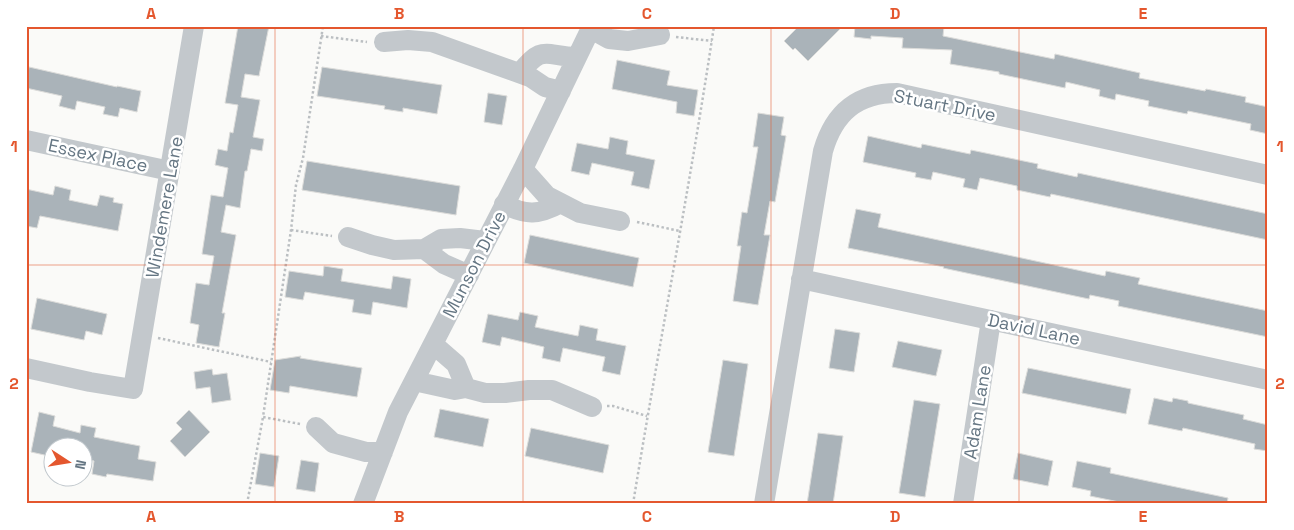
<svg xmlns="http://www.w3.org/2000/svg" width="1294" height="530" viewBox="0 0 1294 530" font-family="'Space Grotesk',sans-serif">
<rect width="100%" height="100%" fill="#fafaf8"/>
<!-- building -->
<path fill="#aab3b9" stroke="#dcdcda" d="M 238,26 L 269,26 L 259,76 L 245,74 L 241,97 L 260,100 L 253,137 L 264,139 L 262,151 L 251,149 L 247,171 L 245,171 L 240,208 L 226,205 L 221,232 L 236,235 L 222,313 L 225,313 L 219,347 L 196,343 L 199,325 L 190,323 L 196,283 L 209,285 L 214,256 L 202,254 L 211,195 L 223,197 L 228,168 L 215,165 L 218,149 L 227,151 L 230,132 L 233,133 L 238,105 L 225,103 Z
M 799,26 L 843,26 L 808,61 L 795,48 L 793,50 L 784,41 Z
M 855,26 L 944,26 L 943,36 L 1054,59 L 1055,54 L 1140,73 L 1139,78 L 1205,91 L 1206,89 L 1246,97 L 1245,102 L 1268,107 L 1268,134 L 1250,130 L 1251,124 L 1188,111 L 1187,114 L 1148,106 L 1149,101 L 1116,94 L 1115,100 L 1099,96 L 1100,90 L 1066,82 L 1065,88 L 999,74 L 999,72 L 950,64 L 952,50 L 902,48 L 903,38 L 871,36 L 871,39 L 854,37 Z
M 617,60 L 670,71 L 667,85 L 698,90 L 694,116 L 676,113 L 677,102 L 612,89 Z
M 29,67 L 117,87 L 117,86 L 141,91 L 137,112 L 120,108 L 118,117 L 103,114 L 105,107 L 77,101 L 75,110 L 59,106 L 62,96 L 26,88 Z
M 322,67 L 442,85 L 437,114 L 403,108 L 403,112 L 384,109 L 385,106 L 317,96 Z
M 488,93 L 507,96 L 502,125 L 484,122 Z
M 758,113 L 784,117 L 781,135 L 786,136 L 775,202 L 770,201 L 764,235 L 770,235 L 758,305 L 733,301 L 741,246 L 737,246 L 742,212 L 747,213 L 758,147 L 753,147 Z
M 868,136 L 921,148 L 922,144 L 970,154 L 971,150 L 1038,164 L 1037,168 L 1077,177 L 1078,173 L 1268,214 L 1268,240 L 1051,194 L 1050,197 L 1017,190 L 1017,186 L 980,178 L 977,190 L 963,187 L 965,179 L 933,172 L 931,180 L 915,177 L 916,173 L 863,162 Z
M 610,137 L 628,141 L 626,154 L 655,160 L 649,189 L 631,185 L 634,172 L 592,163 L 589,175 L 571,171 L 577,143 L 608,149 Z
M 307,161 L 460,186 L 456,215 L 302,190 Z
M 55,186 L 71,190 L 69,200 L 97,206 L 100,195 L 114,198 L 113,202 L 123,204 L 118,231 L 40,216 L 37,228 L 26,226 L 26,189 L 53,195 Z
M 856,209 L 881,214 L 878,227 L 1105,276 L 1106,271 L 1140,278 L 1138,284 L 1268,311 L 1268,337 L 1118,306 L 1119,301 L 1090,295 L 1089,299 L 943,268 L 944,267 L 848,248 Z
M 530,235 L 639,258 L 633,287 L 524,263 Z
M 324,266 L 343,269 L 341,281 L 391,289 L 393,276 L 411,279 L 407,308 L 373,302 L 371,315 L 352,312 L 354,300 L 305,292 L 303,300 L 285,297 L 289,271 L 323,276 Z
M 37,298 L 107,314 L 102,335 L 86,331 L 84,340 L 31,329 Z
M 520,312 L 538,316 L 535,327 L 578,336 L 580,325 L 598,329 L 596,340 L 626,346 L 620,375 L 602,371 L 605,357 L 563,348 L 560,362 L 542,358 L 544,347 L 502,337 L 500,346 L 482,342 L 488,314 L 518,320 Z
M 835,329 L 860,333 L 854,372 L 829,368 Z
M 898,341 L 942,350 L 936,376 L 892,367 Z
M 301,356 L 300,358 L 362,368 L 357,397 L 290,386 L 289,393 L 270,390 L 275,360 Z
M 723,360 L 748,364 L 734,456 L 708,452 Z
M 1028,368 L 1131,389 L 1126,414 L 1022,393 Z
M 212,369 L 213,375 L 227,373 L 231,400 L 212,403 L 210,387 L 196,389 L 194,372 Z
M 1154,398 L 1172,402 L 1173,398 L 1188,401 L 1188,403 L 1244,415 L 1243,419 L 1268,425 L 1268,451 L 1254,449 L 1255,444 L 1183,428 L 1182,431 L 1148,424 Z
M 914,400 L 940,404 L 925,497 L 899,493 Z
M 440,409 L 489,419 L 483,447 L 434,437 Z
M 189,410 L 210,432 L 185,457 L 170,441 L 182,429 L 176,423 Z
M 39,412 L 55,416 L 53,426 L 80,433 L 81,425 L 96,428 L 94,437 L 140,446 L 138,459 L 156,462 L 153,481 L 107,474 L 106,477 L 92,474 L 94,461 L 82,458 L 82,448 L 51,448 L 49,456 L 31,452 Z
M 531,428 L 609,445 L 603,473 L 525,456 Z
M 818,433 L 843,436 L 833,504 L 807,504 Z
M 260,453 L 279,456 L 274,487 L 255,484 Z
M 1018,453 L 1053,461 L 1048,486 L 1013,479 Z
M 301,460 L 319,463 L 315,492 L 296,489 Z
M 1077,461 L 1111,468 L 1110,473 L 1228,498 L 1227,504 L 1129,504 L 1090,496 L 1091,491 L 1072,487 Z"/>
<g fill="none" stroke-linecap="round" stroke-linejoin="round">
<!-- path -->
<path stroke="#bbbfc2" stroke-width="2.5" stroke-dasharray="2.5 2.5" stroke-linecap="butt" d="M 321,36 L 367,42
M 676,37 L 712,41
M 637,222 L 680,231
M 291,230 L 332,236
M 158,338 L 271,362
M 607,406 L 613,406 L 647,416
M 300,424 L 263,417 L 291,230 L 296,185 L 303,158 L 323,26
M 247,504 L 263,417
M 633,504 C 659,344 690,186 714,26"/>
<!-- minor -->
<path stroke="#c3c8cc" stroke-width="20" d="M 591,29 L 609,39 L 628,41 L 660,35
M 384,42 L 408,40 L 432,42 L 530,77 L 545,87 L 561,91
M 520,73 C 543,44 544,56 577,57
M 26,140 L 170,171
M 523,169 L 547,196 L 580,213 L 620,221
M 504,204 C 526,216 539,215 561,203
M 348,237 L 372,245 L 394,250 L 424,249 L 441,239 L 460,238 L 485,241
M 424,249 L 444,264 L 469,275
M 801,279 L 1268,380
M 433,344 L 456,364 L 466,388 L 485,393 L 505,393 L 529,390 L 552,390 L 592,407
M 26,368 L 90,382 L 133,389 L 194,26
M 414,381 L 455,390 L 466,388
M 316,427 L 333,443 L 366,452 L 383,452
M 363,504 L 398,412 L 523,169 L 592,26
M 764,504 L 823,151 C 834,113 857,93 897,93 L 1268,175
M 963,504 L 991,320"/>
</g>
<!-- grid -->
<path fill="none" stroke="#e4572e" stroke-width="1" stroke-opacity="0.55" d="M 275,26 L 275,504M 523,26 L 523,504M 771,26 L 771,504M 1019,26 L 1019,504M 26,265 L 1268,265"/>
<g text-anchor="middle" dominant-baseline="central" stroke-width="5" stroke-linejoin="round" paint-order="stroke">
<!-- street labels -->
<g font-size="18" fill="#657683" stroke="#fff">
<text transform="translate(945 105) rotate(11)">Stuart Drive</text>
<text transform="translate(98 155) rotate(12)">Essex Place</text>
<text transform="translate(164 207) rotate(-80)">Windemere Lane</text>
<text transform="translate(474 264) rotate(-63)">Munson Drive</text>
<text transform="translate(1034 329) rotate(12)">David Lane</text>
<text transform="translate(977 412) rotate(-81)">Adam Lane</text>
</g>
</g>
<!-- border -->
<rect width="1294" height="530" fill="none" stroke="#ffffff" stroke-width="55"/>
<!-- north arrow -->
<g transform="translate(68 462) rotate(102)"><circle r="24" fill="#ffffff" stroke="#c1c8cd"/>
<path d="M0-4L9 19L0 12L-9 19Z" fill="#e4572e"/>
<text y="-8" font-size="14" font-weight="bold" text-anchor="middle" fill="#657683">N</text>
</g>
<rect x="28" y="28" width="1238" height="474" fill="none" stroke="#e4572e" stroke-width="2"/>
<g font-size="16" text-anchor="middle" font-weight="bold" fill="#e4572e">
<text x="151" y="19">A</text>
<text x="399" y="19">B</text>
<text x="647" y="19">C</text>
<text x="895" y="19">D</text>
<text x="1143" y="19">E</text>
<text x="14" y="152">1</text>
<text x="1280" y="152">1</text>
<text x="14" y="389">2</text>
<text x="1280" y="389">2</text>
<text x="151" y="522">A</text>
<text x="399" y="522">B</text>
<text x="647" y="522">C</text>
<text x="895" y="522">D</text>
<text x="1143" y="522">E</text>
</g>
</svg>
